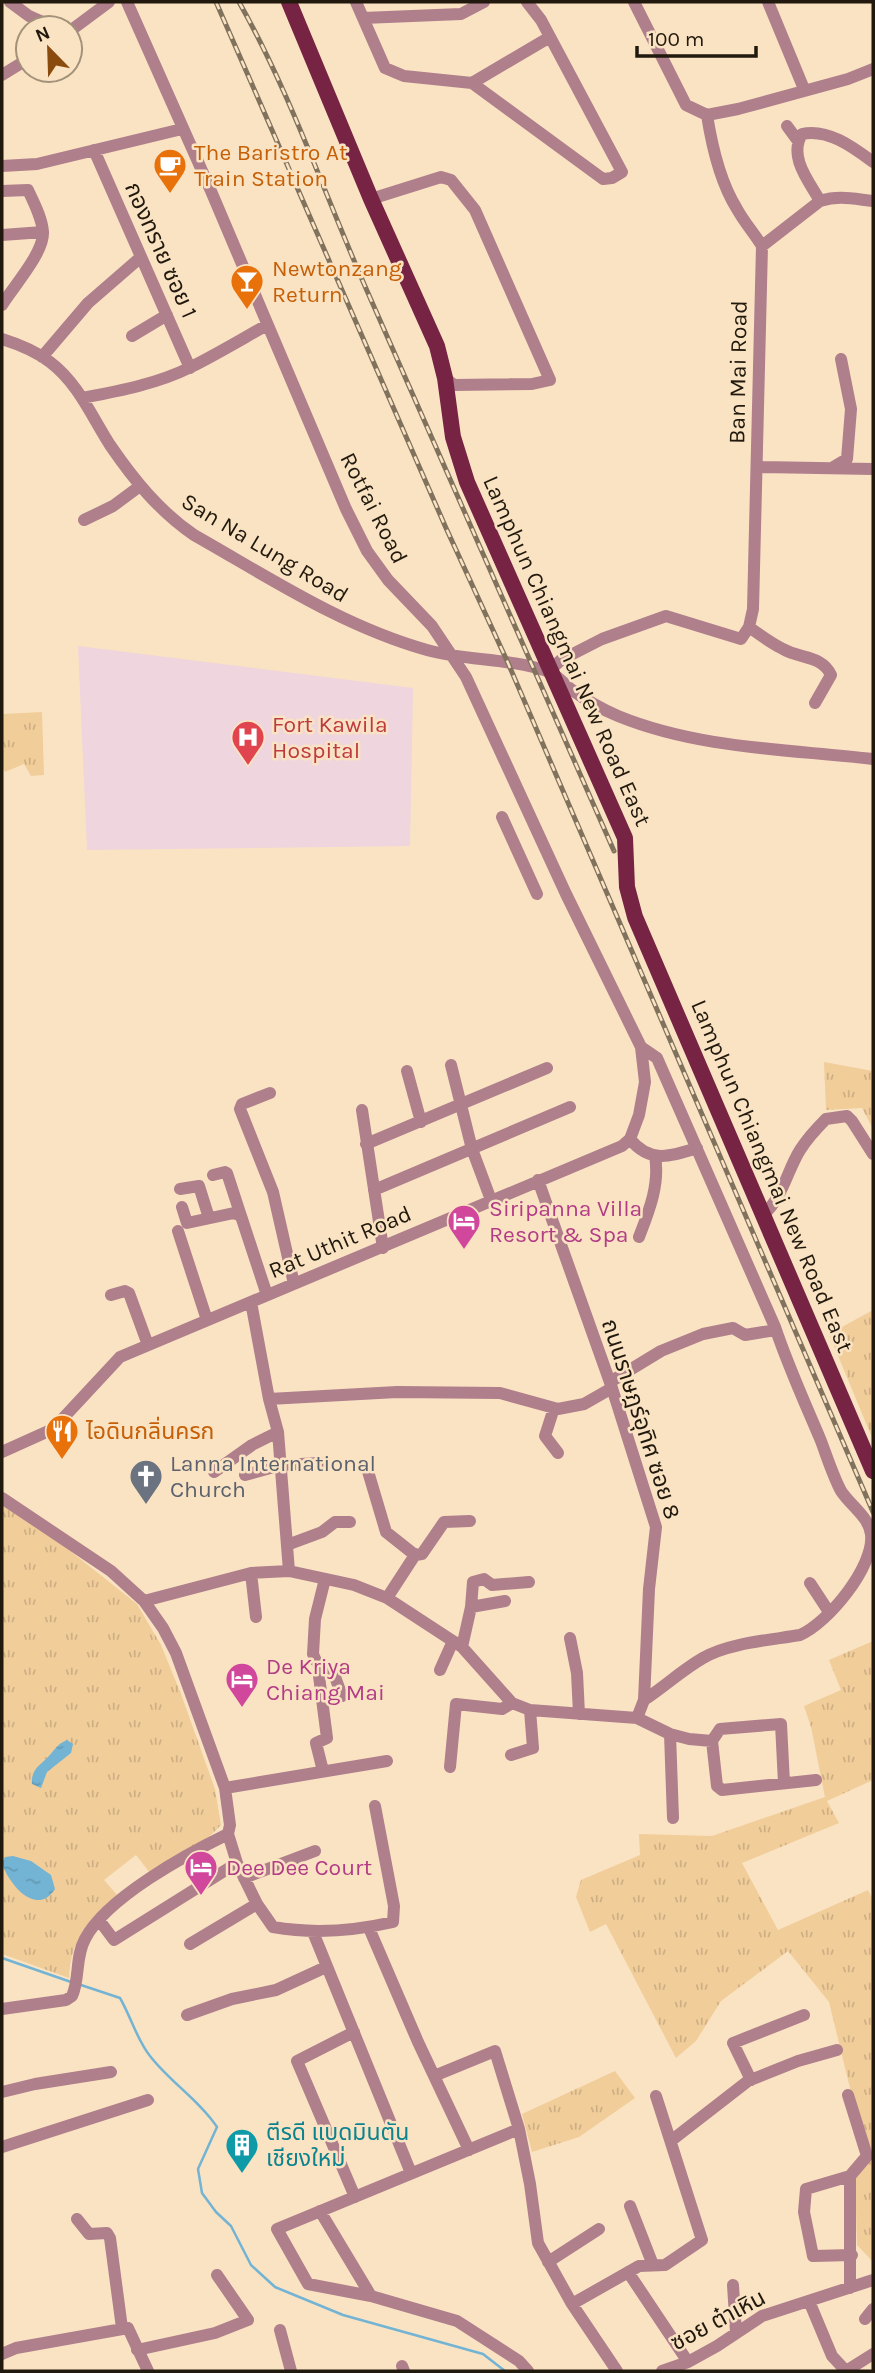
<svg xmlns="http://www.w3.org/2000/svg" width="875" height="2373" viewBox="0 0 875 2373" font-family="Karla,'Noto Sans Thai',sans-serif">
<defs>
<pattern id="grass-tufts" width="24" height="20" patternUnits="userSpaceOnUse" patternTransform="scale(1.75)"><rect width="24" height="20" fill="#f1cd9a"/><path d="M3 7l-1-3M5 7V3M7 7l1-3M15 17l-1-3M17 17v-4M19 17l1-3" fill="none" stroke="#ceaf84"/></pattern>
<pattern id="water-ripples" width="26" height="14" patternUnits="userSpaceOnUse" patternTransform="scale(1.75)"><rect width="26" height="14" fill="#73b3d3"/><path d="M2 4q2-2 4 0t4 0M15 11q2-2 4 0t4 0" fill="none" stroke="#6399b4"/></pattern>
</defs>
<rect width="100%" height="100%" fill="#fae3c3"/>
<!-- medical -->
<path fill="#efd5dd" d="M 78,646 L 413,688 L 410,846 L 87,850 Z"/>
<!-- grass -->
<path fill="url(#grass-tufts)" d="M 42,712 L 44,775 L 31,776 L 24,764 L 5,772 L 2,766 L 2,714 Z
M 824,1062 L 873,1071 L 873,1129 L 862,1108 L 826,1110 Z
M 873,1310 L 873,1440 L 829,1334 Z
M 2,1503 L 64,1546 L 137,1604 L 161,1645 L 181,1694 L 215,1789 L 221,1825 L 209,1837 L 150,1873 L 136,1855 L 104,1880 L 119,1897 C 90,1924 71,1935 69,1978 L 2,1954 Z
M 873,1641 L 873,1780 L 827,1801 L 839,1823 L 742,1863 L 778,1930 L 868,1890 L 873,1900 L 873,2262 L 857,2245 L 855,2176 L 868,2162 L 829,2002 L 788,1951 L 721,2001 L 696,2041 L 676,2058 L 606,1924 L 590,1932 L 576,1897 L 581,1880 L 640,1855 L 639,1834 L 712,1836 L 825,1797 L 811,1727 L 804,1706 L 841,1690 L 829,1660 Z
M 615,2071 L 635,2098 L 579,2137 L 532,2152 L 522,2114 Z"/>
<!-- water -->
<path fill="url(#water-ripples)" d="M 67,1740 L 73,1744 L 71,1753 L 47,1772 L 41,1788 L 32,1784 C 31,1772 37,1767 45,1760 C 54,1752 55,1745 67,1740 Z
M 13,1856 L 31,1861 L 51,1875 L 55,1889 C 36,1918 8,1883 2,1863 L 5,1857 Z"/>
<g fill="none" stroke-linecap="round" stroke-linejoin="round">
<!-- stream -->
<path stroke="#73b3d3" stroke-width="2.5" d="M 2,1958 L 71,1982
M 81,1985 L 120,1998 C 131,2017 137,2040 150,2056 C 170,2082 199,2100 217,2127 L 198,2169 L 202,2193 L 216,2212 L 231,2226 L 251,2265 L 275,2287 L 343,2315 L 483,2354 L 505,2371"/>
<!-- minor -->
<path stroke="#af7f8c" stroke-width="12" d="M 10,2 L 29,16 L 56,28
M 356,2 L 385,68 L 404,76 L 472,83 L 603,179 L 612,178 L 622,172 L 541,20 L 527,2
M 634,2 L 686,105 L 707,115
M 768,2 L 804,89
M 363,18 L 461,14 L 484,2
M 70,31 L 109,2
M 2,75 L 28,59
M 472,83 L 550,37
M 707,115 L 738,109 L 848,79 L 873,69
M 787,126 L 798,141
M 94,150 L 190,368
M 2,166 L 37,164 L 182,129
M 2,191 L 28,190 C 34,203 42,218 43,232 C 44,253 13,287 2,305
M 371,199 L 441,177 L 451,180 L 475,210 L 550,380 L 532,384 L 454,385 L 445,378
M 820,201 C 839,195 854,199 873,201
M 2,235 L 43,232
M 762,246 L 820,201 C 809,181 788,157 802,134 C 828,128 854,148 873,162
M 132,336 L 167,315
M 2,339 C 18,344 37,352 50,362 C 78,383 92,417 110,445 C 134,480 159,511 194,535 C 270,578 342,626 427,650 C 466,661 508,658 547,671 C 556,673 564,684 572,690 C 586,700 601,709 618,716 C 699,749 787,749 873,759
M 42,357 L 88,303 L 141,257
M 82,398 C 119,391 157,384 191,367 C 217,354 242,339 267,325
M 757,467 L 873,469
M 832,468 L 847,459 L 851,409 L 841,359
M 84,520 L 113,506 L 140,486
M 749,627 C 760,635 771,643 783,649 C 800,659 822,655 831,675 L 815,703
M 549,671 L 561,660 L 602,639 L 666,616 L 741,639 L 749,627 L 753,609 L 762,246 C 754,233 744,222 737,209 C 720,182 712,147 707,115
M 502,817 L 537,894
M 641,1047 L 657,1058 L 775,1327 C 788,1366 805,1403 821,1441 C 827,1457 833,1476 841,1491 C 850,1505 869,1517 871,1534 C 875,1566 828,1623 800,1635 C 771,1640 728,1643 703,1658 C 682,1670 664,1687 644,1700
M 451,1065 L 472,1149 L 491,1200
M 407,1071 L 421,1122
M 270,1093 L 242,1104 L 240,1109 L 273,1192 L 294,1284
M 362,1110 L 383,1248
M 630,1139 C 649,1163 670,1157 697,1148
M 366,1144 L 547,1068
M 213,1175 L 225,1172 L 227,1173 L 241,1216
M 538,1180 L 612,1388 L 656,1527 L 649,1589 L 644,1700 L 637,1718
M 180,1189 L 199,1186 L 209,1218
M 374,1190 L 570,1107
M 182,1207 L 187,1223 L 234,1213 L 241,1216 L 267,1295
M 764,1214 C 783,1197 787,1171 800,1150 C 807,1139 816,1129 826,1119 L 847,1116 L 852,1121 L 873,1154
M 178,1231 L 207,1320
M 639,1237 C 649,1211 660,1184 655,1156
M 111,1295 L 125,1291 L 129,1293 L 148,1345
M 251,1302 L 269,1399 L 278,1432 L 289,1571
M 610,1382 L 661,1351 L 703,1334 L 733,1328 L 745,1335 L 776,1330
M 269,1399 L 397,1392 L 500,1393 L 558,1409 L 584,1404 L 612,1388
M 554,1408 L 545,1436 L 558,1453
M 2,1452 L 53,1429 L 120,1357 L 622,1146 L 630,1139 L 639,1115 L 645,1082 L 641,1047 L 566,894 L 466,677 L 432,626 L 388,580 L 367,551 L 346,509 L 211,191 L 127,2
M 367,1468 L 386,1532 L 415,1555 L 387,1598
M 214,1472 L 252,1445 L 278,1432
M 245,1475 L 281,1465 L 320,1463
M 2,1498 L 111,1571 L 144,1601 L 163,1628 L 176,1653 L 225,1788 L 230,1825 L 228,1834 L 237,1863 L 257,1904 L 273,1927 C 313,1934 354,1931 393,1922 L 394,1906 L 375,1806
M 287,1545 L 322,1532 L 335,1522 L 350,1522
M 415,1555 L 422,1554 L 444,1522 L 470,1521
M 251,1573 L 256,1617
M 325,1579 L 315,1619 L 313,1654 L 316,1661 L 334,1674 L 342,1696
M 810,1583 L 829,1612
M 144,1601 L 251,1573 L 289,1571 L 354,1585 L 387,1598 L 462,1647 L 512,1703 L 530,1710 L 637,1718 L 670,1734 L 689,1739 L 712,1741
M 471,1607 L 505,1601
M 570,1638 L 577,1673 L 579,1714
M 462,1647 L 471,1607 L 473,1582 L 484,1579 L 492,1585 L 529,1582
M 440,1670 L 453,1641
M 319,1676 L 327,1738 L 316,1743 L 323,1771
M 670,1734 L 673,1818
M 511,1755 L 533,1748 L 530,1710
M 450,1767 L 456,1704 L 502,1709 L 512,1703
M 784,1783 L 781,1724 L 720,1729 L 712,1741 L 717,1786 L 722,1790 L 816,1780
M 225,1788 L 387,1761
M 244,1878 L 315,1851
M 99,1920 L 114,1940 L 237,1863
M 369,1928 L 418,2042 L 469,2150
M 313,1932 L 411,2173
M 190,1944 L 257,1904
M 2,2009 L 66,2000 L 72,1996 C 80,1979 75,1957 85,1939 C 106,1898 187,1854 228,1834
M 187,2015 L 232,1999 L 276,1990 L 326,1967
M 354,2032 L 297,2061 L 355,2197
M 434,2076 L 495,2051 L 519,2129 L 530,2184 L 538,2243 L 572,2304 L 617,2371
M 751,2080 L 733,2043 L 804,2015
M 2,2092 L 35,2084 L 111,2072
M 848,2095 L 867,2156 L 850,2176 L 850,2288
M 519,2129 L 277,2229 L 308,2284 L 371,2296 L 457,2321 L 519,2361 L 528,2371
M 672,2140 L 748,2081 L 798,2061 L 837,2050
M 2,2147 L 148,2100
M 850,2176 L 806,2189 L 804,2212 L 813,2256 L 852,2255
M 630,2206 L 653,2265
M 320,2211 L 371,2296
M 77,2219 L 89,2234 L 107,2233 L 110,2238 L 122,2328
M 548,2262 L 599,2229
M 628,2272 L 688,2362
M 733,2285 L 736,2333
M 809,2301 L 832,2356 L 846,2371 L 873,2354
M 572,2304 L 639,2266 L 665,2265 L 702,2240 L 656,2096
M 865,2319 L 873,2309
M 280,2330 L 291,2371
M 137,2350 L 215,2333 L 248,2320 L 217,2275
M 2,2354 L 16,2348 L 128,2328 L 148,2371
M 402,2366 L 404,2371
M 662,2371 L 688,2362 L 717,2346 L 762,2316 L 873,2280"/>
<!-- major -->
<path stroke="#772444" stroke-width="16" d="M 289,2 L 371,199 L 437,346 L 445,378 L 453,437 L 467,482 L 625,838 L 627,887 L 635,917 L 873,1471"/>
<defs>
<path id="rail" d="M 216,2 L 446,528 L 508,663 L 873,1512
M 239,2 C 291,94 325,196 368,293 C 450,479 532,665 614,851"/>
</defs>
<!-- rail casing -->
<use href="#rail" stroke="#81725d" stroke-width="5"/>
<!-- rail -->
<use href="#rail" stroke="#fae3c3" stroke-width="2.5" stroke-dasharray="8" stroke-linecap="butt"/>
</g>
<!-- icons -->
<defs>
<symbol id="cafe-pin" viewBox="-11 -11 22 30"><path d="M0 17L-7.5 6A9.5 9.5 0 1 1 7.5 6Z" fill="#e8710a" stroke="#fae3c3"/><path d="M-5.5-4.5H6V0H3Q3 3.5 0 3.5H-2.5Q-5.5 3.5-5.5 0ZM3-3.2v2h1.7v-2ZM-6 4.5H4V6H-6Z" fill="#fff"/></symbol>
<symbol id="bar-pin" viewBox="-11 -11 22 30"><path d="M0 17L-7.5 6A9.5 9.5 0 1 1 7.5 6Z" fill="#e8710a" stroke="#fae3c3"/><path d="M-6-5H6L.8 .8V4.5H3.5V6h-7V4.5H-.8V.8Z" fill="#fff"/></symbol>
<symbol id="hospital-pin" viewBox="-11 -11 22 30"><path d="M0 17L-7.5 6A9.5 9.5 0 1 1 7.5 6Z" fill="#e0444e" stroke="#fae3c3"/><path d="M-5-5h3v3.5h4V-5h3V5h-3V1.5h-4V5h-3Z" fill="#fff"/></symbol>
<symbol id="hotel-pin" viewBox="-11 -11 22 30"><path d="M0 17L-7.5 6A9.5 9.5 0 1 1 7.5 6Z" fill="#d1479c" stroke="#fae3c3"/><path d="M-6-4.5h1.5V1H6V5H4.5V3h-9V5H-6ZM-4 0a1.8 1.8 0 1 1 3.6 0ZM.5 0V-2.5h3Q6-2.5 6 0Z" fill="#fff"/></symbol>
<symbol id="restaurant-pin" viewBox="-11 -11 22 30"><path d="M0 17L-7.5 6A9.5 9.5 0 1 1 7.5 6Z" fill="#e8710a" stroke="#fae3c3"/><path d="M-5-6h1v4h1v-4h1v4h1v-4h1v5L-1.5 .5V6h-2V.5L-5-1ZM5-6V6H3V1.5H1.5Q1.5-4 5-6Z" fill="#fff"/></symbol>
<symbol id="church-pin" viewBox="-11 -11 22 30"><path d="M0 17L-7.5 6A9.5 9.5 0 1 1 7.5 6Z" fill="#6b7280" stroke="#fae3c3"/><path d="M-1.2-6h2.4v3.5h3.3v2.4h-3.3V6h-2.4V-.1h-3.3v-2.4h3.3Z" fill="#fff"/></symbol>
<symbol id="building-pin" viewBox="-11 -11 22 30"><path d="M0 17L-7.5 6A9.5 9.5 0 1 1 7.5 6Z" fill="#0f9aa8" stroke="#fae3c3"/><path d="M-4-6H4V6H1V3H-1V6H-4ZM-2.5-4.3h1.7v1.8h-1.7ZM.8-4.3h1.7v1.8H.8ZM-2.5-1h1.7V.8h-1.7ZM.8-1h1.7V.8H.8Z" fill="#fff"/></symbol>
</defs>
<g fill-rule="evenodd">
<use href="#cafe-pin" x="151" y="146" width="38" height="52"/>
<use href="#bar-pin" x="228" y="262" width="38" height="52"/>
<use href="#hospital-pin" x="229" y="718" width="38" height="52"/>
<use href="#hotel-pin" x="445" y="1202" width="38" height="52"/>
<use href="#restaurant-pin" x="43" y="1412" width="38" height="52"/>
<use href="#church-pin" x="127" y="1457" width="38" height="52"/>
<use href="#hotel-pin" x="223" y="1660" width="38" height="52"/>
<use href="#hotel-pin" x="182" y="1848" width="38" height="52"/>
<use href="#building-pin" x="223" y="2126" width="38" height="52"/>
</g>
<g text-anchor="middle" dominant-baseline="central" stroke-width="5" stroke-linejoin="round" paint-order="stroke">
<!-- food labels -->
<g font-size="23" fill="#c56008" stroke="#fae3c3" text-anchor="start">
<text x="194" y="152">The Baristro At<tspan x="194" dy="26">Train Station</tspan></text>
<text x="272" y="268">Newtonzang<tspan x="272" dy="26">Return</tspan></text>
<text x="86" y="1431">ไอดินกลิ่นครก</text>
</g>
<!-- street labels -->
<g font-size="23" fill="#21190d" stroke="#fae3c3">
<text transform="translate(161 250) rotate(66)">กองทราย ซอย 1</text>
<text transform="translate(738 372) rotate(-89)">Ban Mai Road</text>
<text transform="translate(374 508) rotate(63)">Rotfai Road</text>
<text transform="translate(265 548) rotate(31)">San Na Lung Road</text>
<text transform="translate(567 651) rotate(66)">Lamphun Chiangmai New Road East</text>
<text transform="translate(772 1176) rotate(67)">Lamphun Chiangmai New Road East</text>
<text transform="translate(340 1242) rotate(-23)">Rat Uthit Road</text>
<text transform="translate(641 1419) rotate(72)">ถนนราษฎร์อุทิศ ซอย 8</text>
<text transform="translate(718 2320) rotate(-28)">ซอย ต๋าเหิน</text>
</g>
<!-- health labels -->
<g font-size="23" fill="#be3a42" stroke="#fae3c3" text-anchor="start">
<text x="272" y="724">Fort Kawila<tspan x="272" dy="26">Hospital</tspan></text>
</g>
<!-- hotel labels -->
<g font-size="23" fill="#b23c85" stroke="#fae3c3" text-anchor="start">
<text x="489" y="1208">Siripanna Villa<tspan x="489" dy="26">Resort &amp; Spa</tspan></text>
<text x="266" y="1666">De Kriya<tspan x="266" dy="26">Chiang Mai</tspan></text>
<text x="226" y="1867">Dee Dee Court</text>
</g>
<!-- worship labels -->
<g font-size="23" fill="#5b616d" stroke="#fae3c3" text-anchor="start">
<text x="170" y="1463">Lanna International<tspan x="170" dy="26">Church</tspan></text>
</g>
<!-- culture labels -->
<g font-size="23" fill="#0d838f" stroke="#fae3c3" text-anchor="start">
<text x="266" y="2132">ตีรดี แบดมินตัน<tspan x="266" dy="26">เชียงใหม่</tspan></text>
</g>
</g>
<!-- border -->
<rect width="875" height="2373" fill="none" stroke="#21190d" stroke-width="7"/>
<!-- north arrow -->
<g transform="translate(49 49) rotate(337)"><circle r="33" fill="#fae3c3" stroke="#a3927a" stroke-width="2"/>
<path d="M0-5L12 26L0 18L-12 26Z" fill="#8a4b0f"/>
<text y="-10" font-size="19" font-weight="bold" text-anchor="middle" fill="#21190d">N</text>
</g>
<!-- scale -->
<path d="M637 46v10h119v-10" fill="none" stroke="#21190d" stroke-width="3.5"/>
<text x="648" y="46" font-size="21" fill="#21190d" stroke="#fae3c3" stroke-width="5" paint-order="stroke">100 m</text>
</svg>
